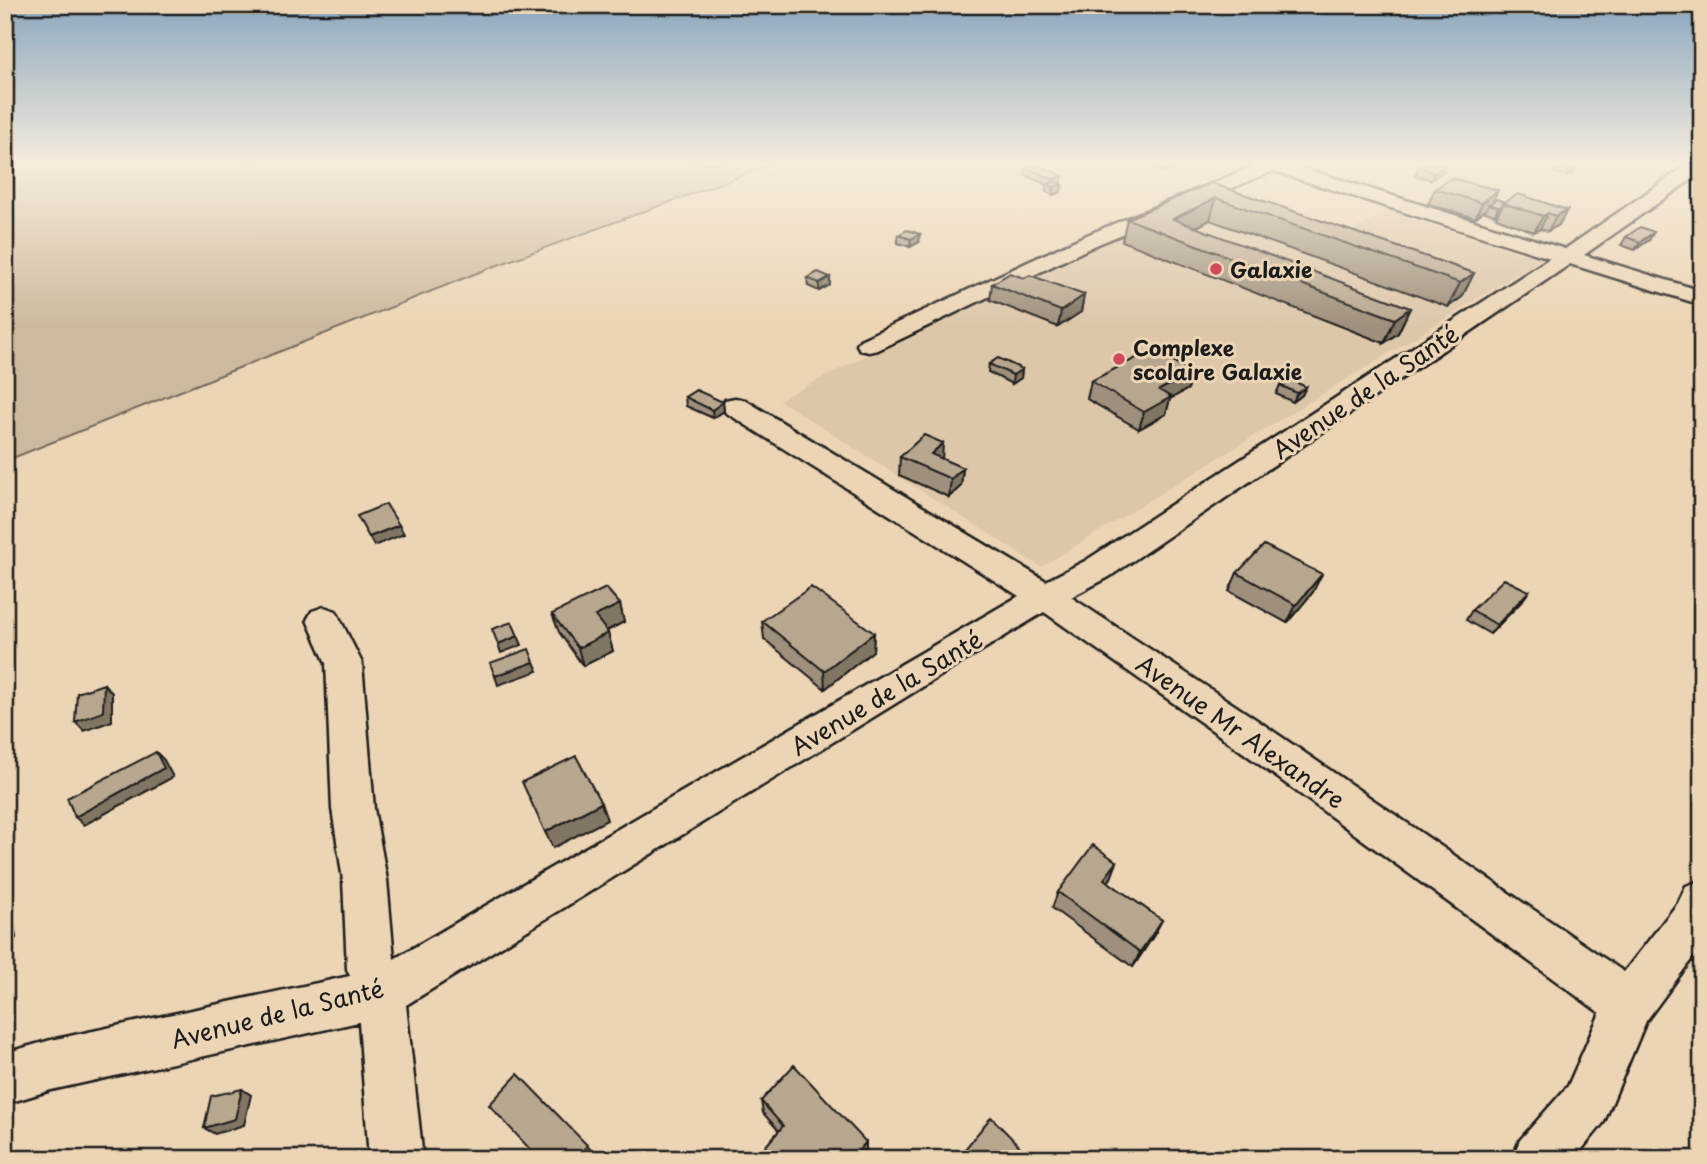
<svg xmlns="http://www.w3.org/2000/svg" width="1707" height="1164" viewBox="0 0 1707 1164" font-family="'Playpen Sans',sans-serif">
<rect width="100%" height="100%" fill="#ebd5b4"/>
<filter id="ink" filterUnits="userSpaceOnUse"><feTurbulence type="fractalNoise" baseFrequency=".0143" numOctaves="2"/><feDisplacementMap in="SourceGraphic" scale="14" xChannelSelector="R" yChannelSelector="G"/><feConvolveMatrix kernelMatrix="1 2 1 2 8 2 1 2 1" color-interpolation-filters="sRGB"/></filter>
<g filter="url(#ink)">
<!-- built -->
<path fill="#dcc7a9" d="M 1201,202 L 1328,245 L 1387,211 L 1542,259 L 1041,567 L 779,400 L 941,318 L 1120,235 Z"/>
<!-- green -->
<path fill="#cdba9e" stroke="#746b5d" stroke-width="2" d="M 5,163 L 776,163 L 487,269 L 5,461 Z"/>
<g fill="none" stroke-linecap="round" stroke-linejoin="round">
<defs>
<path id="minor" d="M 1261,163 L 1286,163 L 1565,249 L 1690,163 L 1702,163 L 1702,172 L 1584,255 L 1702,291 L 1702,305 L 1570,264 L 1109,577 L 1071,597 L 1254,718 L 1624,972 L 1678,903 L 1686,886 L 1702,880 L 1702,945 L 1646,1021 L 1604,1122 L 1574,1159 L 1512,1159 L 1520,1140 L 1568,1086 L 1600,1013 L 1226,740 L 1044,612 L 406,1005 L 423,1159 L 369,1159 L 359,1022 L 51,1090 L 5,1104 L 5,1053 L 51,1040 L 350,976 L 347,969 L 343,880 L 332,809 L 326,663 L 307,620 L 312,611 L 324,607 L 336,611 L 362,663 L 374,809 L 387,880 L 394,959 L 1019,596 L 725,412 L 722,406 L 725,400 L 735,398 L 745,400 L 1046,581 L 1085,561 L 1550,258 L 1273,171 L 1096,245 L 878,350 L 869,352 L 860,350 L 857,345 L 860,340 L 1082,237 Z"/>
</defs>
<!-- minor casing -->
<use href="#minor" stroke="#1c1c1c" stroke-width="5"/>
<!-- minor -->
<use href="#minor" fill="#ebd5b4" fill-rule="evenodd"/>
</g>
<!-- wall -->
<path fill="#9e907b" stroke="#1c1c1c" stroke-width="2" d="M 1144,163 L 1177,163 L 1176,168 L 1165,172 Z
M 1557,164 L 1577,166 L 1573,174 L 1567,176 L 1553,172 Z
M 1418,167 L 1443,171 L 1431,180 L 1415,175 Z
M 1026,168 L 1063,176 L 1061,183 L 1060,184 L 1062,185 L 1061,192 L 1053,195 L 1046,192 L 1047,185 L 1025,175 Z
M 1211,183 L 1474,273 L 1462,297 L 1448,307 L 1210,220 L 1195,228 L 1410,308 L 1398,333 L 1384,343 L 1122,241 L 1127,219 Z
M 1435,189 L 1492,202 L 1505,202 L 1567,210 L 1559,225 L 1548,231 L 1540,229 L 1534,232 L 1496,218 L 1498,213 L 1495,215 L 1485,212 L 1487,208 L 1475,218 L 1428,204 Z
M 898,235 L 919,242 L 910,247 L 898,243 Z
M 1626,237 L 1649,240 L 1635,250 L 1621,245 Z
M 830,277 L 830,285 L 819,291 L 808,286 L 807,278 Z
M 1024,278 L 1084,295 L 1081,312 L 1058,327 L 990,300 L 992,284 Z
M 1702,361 L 1702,373 L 1695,370 Z
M 989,364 L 1022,369 L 1021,378 L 1012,384 L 988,372 Z
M 1193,372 L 1188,389 L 1170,399 L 1166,414 L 1139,429 L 1087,399 L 1091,381 Z
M 1280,385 L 1302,395 L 1293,402 L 1276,394 Z
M 685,397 L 723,402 L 724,411 L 713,418 L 686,406 Z
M 900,457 L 942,459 L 963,468 L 961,486 L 949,497 L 899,475 Z
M 1237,573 L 1313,592 L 1287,623 L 1229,591 Z
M 1529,591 L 1522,601 L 1490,634 L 1466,620 L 1472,610 Z
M 620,604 L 624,622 L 607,631 L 613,651 L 583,666 L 559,632 L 552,614 Z
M 762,621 L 874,633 L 873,651 L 825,689 L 764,639 Z
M 1117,862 L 1111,878 L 1108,882 L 1162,920 L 1154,935 L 1133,967 L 1052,908 L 1058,892 Z
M 761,1101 L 866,1142 L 866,1154 L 861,1159 L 767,1158 L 765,1147 L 779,1131 L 763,1113 Z"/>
<!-- shaded-wall -->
<path fill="#817564" stroke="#1c1c1c" stroke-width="2" d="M 1170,163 L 1177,163 L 1176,168 L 1165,172 L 1167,164 Z
M 1446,164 L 1443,171 L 1431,180 L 1434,173 Z
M 1577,166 L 1573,174 L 1567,176 L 1571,169 Z
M 1063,176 L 1061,183 L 1052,187 L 1053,179 Z
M 1062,185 L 1061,192 L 1053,195 L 1054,187 Z
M 1498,190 L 1491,205 L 1489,204 L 1487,208 L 1475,218 L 1482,203 Z
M 1216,198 L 1210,220 L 1177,237 L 1173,219 Z
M 1502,206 L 1498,213 L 1495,215 L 1498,207 Z
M 1567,210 L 1559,225 L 1548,231 L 1556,216 Z
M 1548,213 L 1540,229 L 1534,232 L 1543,216 Z
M 1654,232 L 1649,240 L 1635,250 L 1640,242 Z
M 920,234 L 919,242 L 910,247 L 911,239 Z
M 1474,273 L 1462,297 L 1448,307 L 1460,283 Z
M 830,277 L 830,285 L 819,291 L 819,283 Z
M 1084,295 L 1081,312 L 1058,327 L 1061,311 Z
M 1410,308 L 1398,333 L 1384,343 L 1395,319 Z
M 1022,369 L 1021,378 L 1012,384 L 1013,375 Z
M 1193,372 L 1188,389 L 1170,399 L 1166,414 L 1139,429 L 1144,412 L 1159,390 Z
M 1306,387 L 1302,395 L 1293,402 L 1297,393 Z
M 723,402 L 724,411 L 713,418 L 712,410 Z
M 943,443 L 942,461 L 931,454 Z
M 963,468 L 961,486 L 949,497 L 951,479 Z
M 399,525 L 404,534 L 374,546 L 369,537 Z
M 1322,574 L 1313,592 L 1287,623 L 1296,605 Z
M 1529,591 L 1522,601 L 1490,634 L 1497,625 Z
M 620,604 L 624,622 L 600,634 L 595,616 Z
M 608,633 L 613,651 L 583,666 L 578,648 Z
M 874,633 L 873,651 L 825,689 L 824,671 Z
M 518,636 L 522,645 L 501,653 L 498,644 Z
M 534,662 L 538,671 L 498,685 L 495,676 Z
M 104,684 L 112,693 L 112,721 L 84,731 L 75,722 Z
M 156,752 L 164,760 L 173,777 L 84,825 L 75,817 Z
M 601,803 L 607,820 L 553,848 L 545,832 Z
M 1117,862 L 1111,878 L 1097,895 L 1104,879 Z
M 5,910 L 12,915 L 16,938 L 5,943 Z
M 1162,920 L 1154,935 L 1133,967 L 1140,952 Z
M 242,1089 L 251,1095 L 244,1125 L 215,1134 L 204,1128 Z
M 866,1142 L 866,1154 L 861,1159 L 852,1159 Z
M 587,1145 L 595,1156 L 593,1159 L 576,1159 Z"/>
<!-- building -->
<path fill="#b8a78f" stroke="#1c1c1c" stroke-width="2" d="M 1429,163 L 1444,163 L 1446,164 L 1434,173 L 1418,167 Z
M 1560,163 L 1567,163 L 1577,166 L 1571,169 L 1557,164 Z
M 1036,164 L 1063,176 L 1053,179 L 1026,168 Z
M 1451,178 L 1498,190 L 1482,203 L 1435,189 Z
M 1055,182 L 1062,185 L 1054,187 L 1047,184 Z
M 1211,183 L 1474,273 L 1460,283 L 1216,198 L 1173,219 L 1410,308 L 1395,319 L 1127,219 Z
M 1518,194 L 1567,210 L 1556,216 L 1548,213 L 1543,216 L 1503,203 Z
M 1496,199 L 1505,202 L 1502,206 L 1498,207 L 1489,204 Z
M 1640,227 L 1654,232 L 1640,242 L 1626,237 Z
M 907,230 L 920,234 L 911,239 L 898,235 Z
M 818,272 L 830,277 L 819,283 L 807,278 Z
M 1010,273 L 1024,278 L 1030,275 L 1084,295 L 1061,311 L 992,284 Z
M 1152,350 L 1193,372 L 1159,390 L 1171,397 L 1144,412 L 1091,381 Z
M 998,358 L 1022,369 L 1013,375 L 989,364 Z
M 1289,379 L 1306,387 L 1297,393 L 1280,385 Z
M 696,390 L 723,402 L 712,410 L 685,397 Z
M 924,435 L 943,443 L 931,454 L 963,468 L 951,479 L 900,457 Z
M 386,504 L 399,525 L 369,537 L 357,516 Z
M 1264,545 L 1322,574 L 1296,605 L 1237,573 Z
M 1504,579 L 1529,591 L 1497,625 L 1472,610 Z
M 811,587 L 874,633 L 824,671 L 762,621 Z
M 606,588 L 620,604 L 595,616 L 608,633 L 578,648 L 552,614 Z
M 512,622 L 518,636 L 498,644 L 492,629 Z
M 529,649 L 534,662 L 495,676 L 490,663 Z
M 104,684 L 103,712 L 75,722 L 77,693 Z
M 156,752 L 164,768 L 75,817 L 67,798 Z
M 576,756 L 601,803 L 545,832 L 522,782 Z
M 1093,845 L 1117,862 L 1104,879 L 1162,920 L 1140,952 L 1058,892 Z
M 794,1065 L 866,1142 L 852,1159 L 774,1159 L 765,1147 L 783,1126 L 761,1101 Z
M 518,1074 L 587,1145 L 576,1159 L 539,1159 L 489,1105 Z
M 242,1089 L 235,1119 L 204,1128 L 211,1096 Z
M 991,1117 L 1032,1159 L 957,1159 Z"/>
</g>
<!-- sky -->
<linearGradient id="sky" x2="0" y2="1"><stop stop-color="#8ba7be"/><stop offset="0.5" stop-color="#f6ecdd"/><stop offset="1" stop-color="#f6ecdd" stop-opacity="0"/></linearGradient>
<rect width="1707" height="326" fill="url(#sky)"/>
<!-- markers -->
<g fill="#d1495b" stroke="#ebd5b4" stroke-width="2.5">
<circle cx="1216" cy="269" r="7"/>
<circle cx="1119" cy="359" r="7"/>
</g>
<g text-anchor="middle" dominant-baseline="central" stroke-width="6" stroke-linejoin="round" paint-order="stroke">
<!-- far-poi labels -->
<g font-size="21" font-weight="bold" fill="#1c1c1c" stroke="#ebd5b4" text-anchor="start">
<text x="1230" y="269">Galaxie</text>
<text x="1133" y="347">Complexe<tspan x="1133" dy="24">scolaire Galaxie</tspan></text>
</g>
<!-- street labels -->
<g font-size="24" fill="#1c1c1c" stroke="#ebd5b4">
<text transform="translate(1365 391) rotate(-34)">Avenue de la Santé</text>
<text transform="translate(886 692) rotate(-31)">Avenue de la Santé</text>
<text transform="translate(1241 731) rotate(35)">Avenue Mr Alexandre</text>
<text transform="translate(277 1013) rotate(-14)">Avenue de la Santé</text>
</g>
</g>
<!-- margin -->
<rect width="1707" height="1164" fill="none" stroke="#ebd5b4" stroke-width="28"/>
<rect x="14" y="14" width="1679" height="1136" fill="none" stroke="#1c1c1c" stroke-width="2.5" filter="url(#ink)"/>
</svg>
